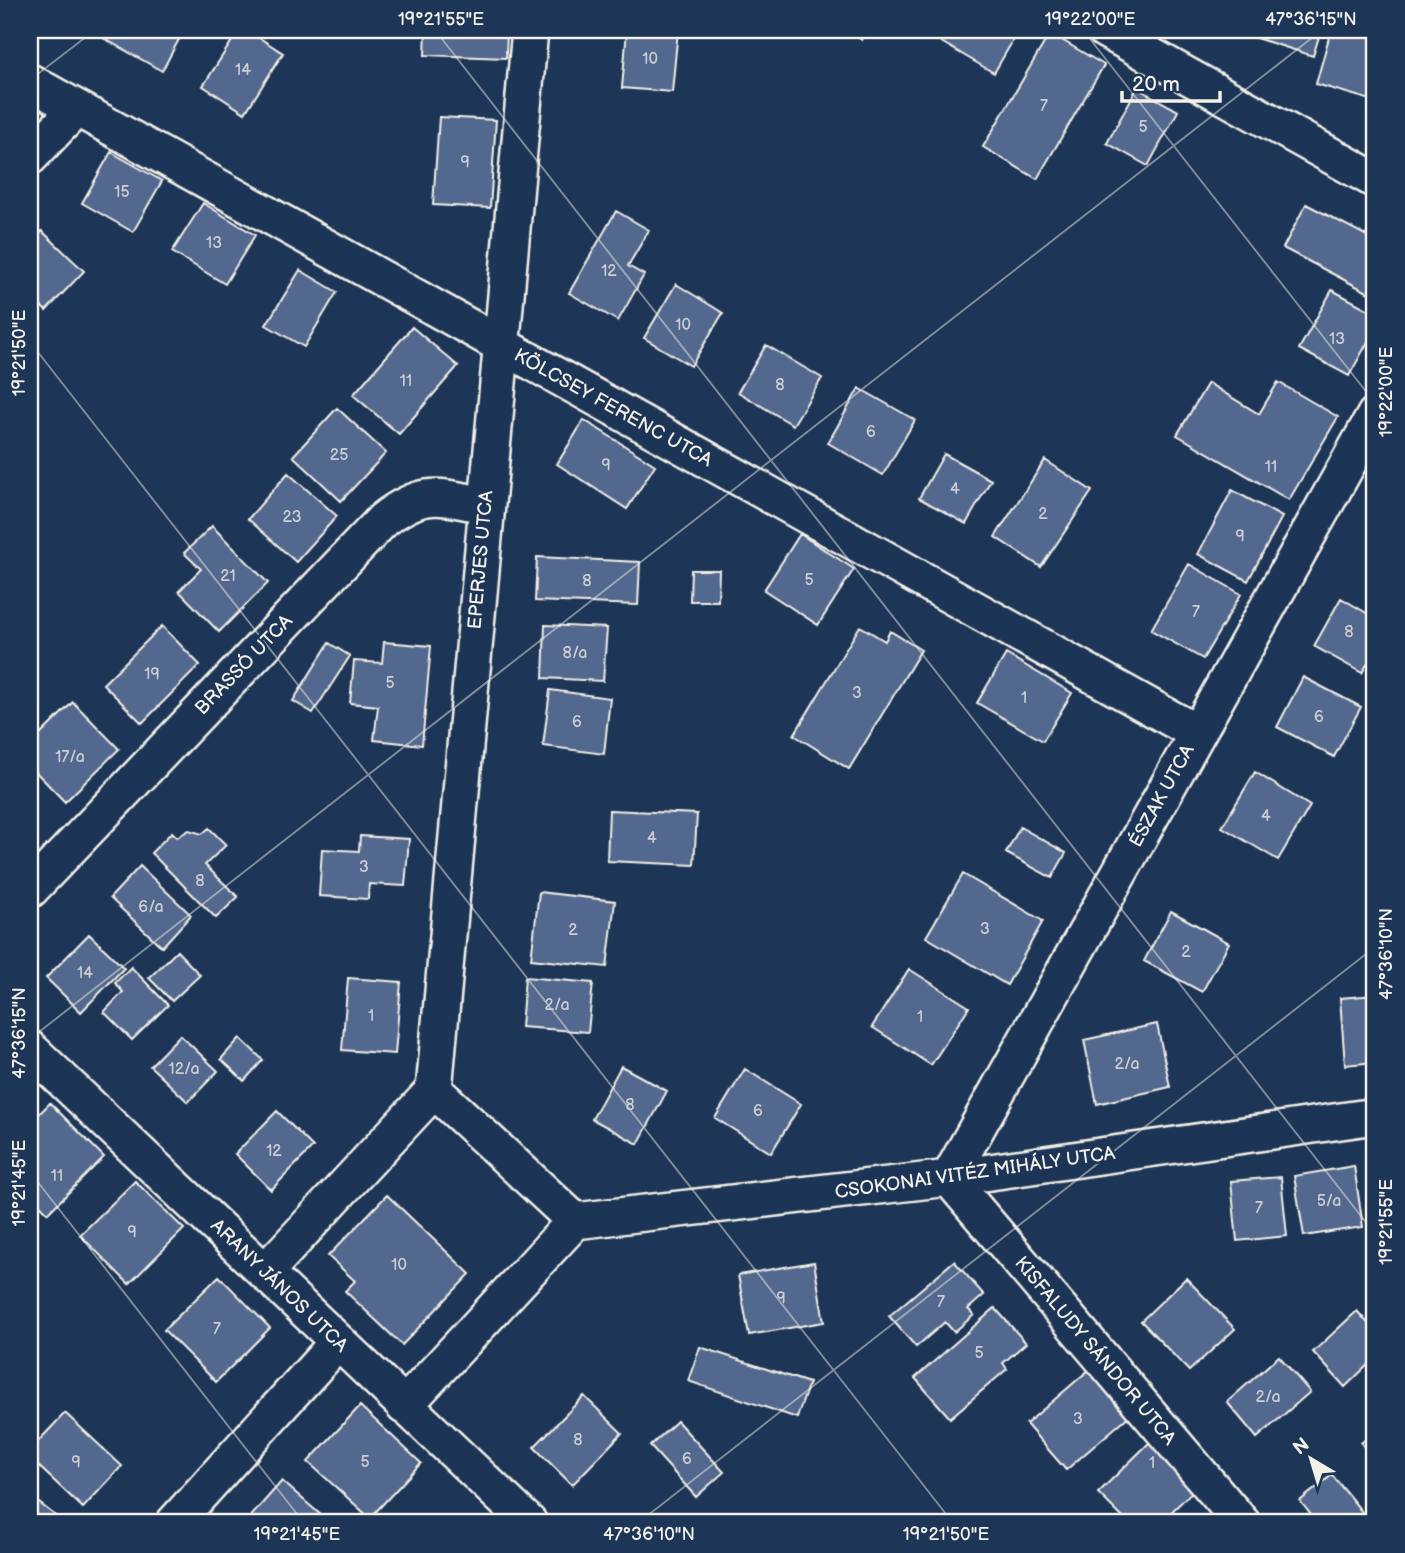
<svg xmlns="http://www.w3.org/2000/svg" width="1405" height="1553" viewBox="0 0 1405 1553" font-family="'Balsamiq Sans',sans-serif">
<rect width="100%" height="100%" fill="#1d3557"/>
<filter id="ink" filterUnits="userSpaceOnUse"><feTurbulence type="fractalNoise" baseFrequency=".0143" numOctaves="2"/><feDisplacementMap in="SourceGraphic" scale="14" xChannelSelector="R" yChannelSelector="G"/><feConvolveMatrix kernelMatrix="1 2 1 2 8 2 1 2 1" color-interpolation-filters="sRGB"/></filter>
<g filter="url(#ink)">
<!-- building -->
<path fill="#53678e" stroke="#f4f1e8" stroke-width="2" d="M 99,30 L 184,30 L 162,71 L 96,34 Z
M 239,30 L 247,30 L 283,53 L 245,113 L 203,86 Z
M 426,30 L 507,30 L 506,58 L 425,55 Z
M 627,30 L 678,30 L 672,92 L 622,88 Z
M 846,30 L 868,30 L 862,40 Z
M 935,30 L 1019,30 L 994,73 L 931,36 Z
M 1259,30 L 1321,30 L 1313,56 L 1256,38 Z
M 1331,30 L 1375,30 L 1374,101 L 1316,84 Z
M 1050,33 L 1104,65 L 1037,179 L 983,147 Z
M 1137,88 L 1178,111 L 1148,166 L 1107,143 Z
M 439,117 L 496,120 L 490,208 L 433,205 Z
M 111,152 L 162,181 L 133,232 L 82,203 Z
M 203,203 L 255,235 L 225,284 L 172,252 Z
M 1306,204 L 1375,240 L 1375,296 L 1283,248 Z
M 616,211 L 649,230 L 628,266 L 644,275 L 618,321 L 569,293 Z
M 42,231 L 84,271 L 46,311 L 30,295 L 30,244 Z
M 300,270 L 337,292 L 304,347 L 266,325 Z
M 676,284 L 723,313 L 691,366 L 644,338 Z
M 1332,290 L 1375,313 L 1375,329 L 1349,376 L 1299,349 Z
M 30,317 L 38,325 L 30,333 Z
M 412,327 L 458,366 L 399,434 L 353,395 Z
M 766,345 L 822,378 L 793,425 L 738,392 Z
M 1278,382 L 1338,417 L 1289,500 L 1177,435 L 1208,383 L 1259,414 Z
M 859,388 L 915,420 L 883,475 L 828,443 Z
M 337,408 L 386,453 L 341,501 L 293,456 Z
M 584,420 L 655,465 L 627,509 L 557,464 Z
M 944,454 L 991,480 L 966,524 L 919,498 Z
M 1045,460 L 1092,491 L 1041,567 L 995,537 Z
M 288,473 L 337,516 L 296,562 L 248,519 Z
M 1232,490 L 1282,517 L 1248,581 L 1198,554 Z
M 212,526 L 268,583 L 219,632 L 179,591 L 201,569 L 184,553 Z
M 800,534 L 854,569 L 818,625 L 764,590 Z
M 537,557 L 640,562 L 638,605 L 535,601 Z
M 1189,564 L 1241,594 L 1203,659 L 1151,630 Z
M 691,570 L 719,570 L 718,601 L 690,601 Z
M 1341,598 L 1375,618 L 1375,651 L 1362,673 L 1314,646 Z
M 545,625 L 607,628 L 603,681 L 543,678 Z
M 162,626 L 200,665 L 142,723 L 103,684 Z
M 860,626 L 885,641 L 890,631 L 921,650 L 849,769 L 794,735 Z
M 384,642 L 431,646 L 422,745 L 374,740 L 378,706 L 350,703 L 354,661 L 382,663 Z
M 329,643 L 350,656 L 313,713 L 293,701 Z
M 1006,654 L 1072,693 L 1043,741 L 977,703 Z
M 1303,677 L 1361,707 L 1334,757 L 1277,727 Z
M 550,690 L 610,698 L 604,754 L 543,746 Z
M 73,702 L 119,749 L 65,802 L 30,766 L 30,745 Z
M 1255,772 L 1310,806 L 1278,860 L 1222,827 Z
M 609,810 L 697,814 L 694,865 L 607,861 Z
M 1020,827 L 1066,853 L 1052,878 L 1006,853 Z
M 209,828 L 226,845 L 205,865 L 238,897 L 216,918 L 151,853 L 172,832 L 177,837 L 189,830 L 202,834 Z
M 360,836 L 409,839 L 405,886 L 369,884 L 368,899 L 319,896 L 322,849 L 359,851 Z
M 140,866 L 191,915 L 162,947 L 110,898 Z
M 963,874 L 1043,921 L 1007,985 L 926,937 Z
M 539,892 L 615,901 L 607,967 L 531,959 Z
M 1171,911 L 1229,943 L 1202,992 L 1144,961 Z
M 89,934 L 124,968 L 81,1012 L 46,978 Z
M 177,951 L 200,975 L 172,1001 L 149,978 Z
M 131,967 L 168,1005 L 132,1040 L 104,1012 L 123,992 L 115,983 Z
M 909,969 L 969,1007 L 931,1065 L 872,1027 Z
M 525,977 L 593,983 L 588,1032 L 521,1027 Z
M 348,978 L 401,982 L 395,1054 L 342,1050 Z
M 1375,995 L 1375,1062 L 1345,1065 L 1340,998 Z
M 1157,1024 L 1170,1087 L 1097,1104 L 1084,1040 Z
M 180,1035 L 218,1071 L 188,1102 L 150,1066 Z
M 240,1038 L 263,1060 L 244,1081 L 221,1059 Z
M 621,1066 L 667,1091 L 638,1144 L 592,1119 Z
M 745,1069 L 801,1104 L 771,1153 L 715,1118 Z
M 50,1103 L 104,1157 L 48,1213 L 30,1195 L 30,1123 Z
M 277,1111 L 313,1147 L 271,1190 L 235,1154 Z
M 1354,1166 L 1363,1227 L 1304,1236 L 1294,1176 Z
M 1281,1177 L 1287,1236 L 1237,1241 L 1231,1181 Z
M 135,1181 L 184,1229 L 129,1284 L 80,1235 Z
M 387,1195 L 470,1274 L 402,1345 L 345,1291 L 355,1281 L 328,1256 Z
M 954,1261 L 984,1295 L 968,1309 L 974,1315 L 954,1332 L 945,1322 L 916,1347 L 889,1316 Z
M 814,1262 L 824,1322 L 749,1335 L 738,1275 Z
M 219,1276 L 270,1328 L 216,1382 L 164,1330 Z
M 1186,1278 L 1235,1329 L 1189,1371 L 1141,1321 Z
M 995,1308 L 1026,1343 L 1003,1363 L 1007,1369 L 950,1418 L 915,1378 Z
M 1357,1311 L 1375,1331 L 1375,1358 L 1345,1387 L 1313,1352 Z
M 700,1347 L 809,1383 L 797,1418 L 688,1381 Z
M 1279,1356 L 1310,1392 L 1257,1438 L 1227,1402 Z
M 1090,1369 L 1130,1415 L 1066,1470 L 1026,1424 Z
M 584,1396 L 622,1433 L 572,1485 L 534,1447 Z
M 360,1406 L 421,1463 L 370,1518 L 308,1462 Z
M 65,1413 L 122,1466 L 83,1508 L 30,1458 L 30,1450 Z
M 677,1421 L 724,1472 L 696,1497 L 650,1446 Z
M 1375,1432 L 1375,1461 L 1361,1443 Z
M 1152,1440 L 1198,1486 L 1160,1523 L 1128,1523 L 1098,1493 Z
M 1332,1475 L 1371,1523 L 1310,1523 L 1315,1520 L 1300,1501 Z
M 282,1481 L 330,1523 L 245,1523 Z
M 30,1496 L 65,1523 L 30,1523 Z"/>
<g fill="none" stroke-linecap="round" stroke-linejoin="round">
<defs>
<path id="street" d="M 1105,30 L 1375,180
M 30,82 L 1197,733
M 30,157 L 76,109
M 30,890 L 383,520 C 423,489 438,496 485,505
M 30,1049 L 529,1523
M 434,1090 L 530,30
M 949,1178 L 1375,415
M 949,1178 L 1242,1523
M 265,1272 L 434,1090 L 575,1221
M 404,1406 L 575,1221 L 949,1178 L 1375,1116
M 174,1523 L 338,1342"/>
</defs>
<!-- street casing -->
<use href="#street" stroke="#f4f1e8" stroke-width="40"/>
<!-- street -->
<use href="#street" stroke="#1d3557" stroke-width="35"/>
</g>
</g>
<!-- ticks -->
<path fill="none" stroke="#f4f1e8" stroke-width="2" stroke-opacity="0.45" d="M 435,30 L 1375,1234M 1083,30 L 1375,403M 30,80 L 95,30M 30,342 L 953,1523M 30,1039 L 1322,30M 30,1172 L 304,1523M 638,1523 L 1375,947"/>
<g text-anchor="middle" dominant-baseline="central" stroke-width="5" stroke-linejoin="round" paint-order="stroke">
<!-- number labels -->
<g font-size="16" fill="#ccced2">
<text x="650" y="59">10</text>
<text x="243" y="70">14</text>
<text x="1044" y="106">7</text>
<text x="1143" y="127">5</text>
<text x="465" y="162">9</text>
<text x="122" y="192">15</text>
<text x="214" y="243">13</text>
<text x="609" y="271">12</text>
<text x="683" y="325">10</text>
<text x="1337" y="339">13</text>
<text x="406" y="381">11</text>
<text x="780" y="385">8</text>
<text x="871" y="432">6</text>
<text x="339" y="455">25</text>
<text x="606" y="465">9</text>
<text x="1271" y="467">11</text>
<text x="955" y="489">4</text>
<text x="1043" y="514">2</text>
<text x="292" y="517">23</text>
<text x="1240" y="536">9</text>
<text x="228" y="576">21</text>
<text x="809" y="580">5</text>
<text x="587" y="581">8</text>
<text x="1196" y="612">7</text>
<text x="1349" y="632">8</text>
<text x="575" y="653">8/a</text>
<text x="152" y="674">19</text>
<text x="390" y="683">5</text>
<text x="857" y="693">3</text>
<text x="1024" y="698">1</text>
<text x="1319" y="717">6</text>
<text x="577" y="722">6</text>
<text x="70" y="757">17/a</text>
<text x="1266" y="816">4</text>
<text x="652" y="838">4</text>
<text x="364" y="867">3</text>
<text x="200" y="881">8</text>
<text x="151" y="907">6/a</text>
<text x="985" y="929">3</text>
<text x="573" y="930">2</text>
<text x="1186" y="952">2</text>
<text x="85" y="973">14</text>
<text x="557" y="1005">2/a</text>
<text x="371" y="1016">1</text>
<text x="920" y="1017">1</text>
<text x="1127" y="1064">2/a</text>
<text x="184" y="1069">12/a</text>
<text x="630" y="1105">8</text>
<text x="758" y="1111">6</text>
<text x="274" y="1151">12</text>
<text x="57" y="1176">11</text>
<text x="1329" y="1201">5/a</text>
<text x="1259" y="1208">7</text>
<text x="132" y="1232">9</text>
<text x="399" y="1265">10</text>
<text x="781" y="1298">9</text>
<text x="941" y="1302">7</text>
<text x="217" y="1329">7</text>
<text x="979" y="1353">5</text>
<text x="1268" y="1397">2/a</text>
<text x="1078" y="1419">3</text>
<text x="578" y="1440">8</text>
<text x="687" y="1459">6</text>
<text x="76" y="1462">9</text>
<text x="365" y="1462">5</text>
<text x="1152" y="1463">1</text>
</g>
<!-- street labels -->
<g font-size="19" fill="#f4f1e8" stroke="#1d3557">
<text transform="translate(613 408) rotate(29)">KÖLCSEY FERENC UTCA</text>
<text transform="translate(481 560) rotate(-85)">EPERJES UTCA</text>
<text transform="translate(244 665) rotate(-46)">BRASSÓ UTCA</text>
<text transform="translate(1162 796) rotate(-61)">ÉSZAK UTCA</text>
<text transform="translate(975 1173) rotate(-8)">CSOKONAI VITÉZ MIHÁLY UTCA</text>
<text transform="translate(279 1286) rotate(44)">ARANY JÁNOS UTCA</text>
<text transform="translate(1095 1351) rotate(50)">KISFALUDY SÁNDOR UTCA</text>
</g>
</g>
<!-- margin -->
<rect width="1405" height="1553" fill="none" stroke="#1d3557" stroke-width="77"/>
<!-- north arrow -->
<g transform="translate(1311 1459) rotate(322)" stroke="#1d3557" stroke-width="5" paint-order="stroke">
<path d="M0-5L12 26L0 18L-12 26Z" fill="#f4f1e8"/>
<text y="-10" font-size="19" font-weight="bold" text-anchor="middle" fill="#f4f1e8">N</text>
</g>
<!-- scale -->
<path d="M1122 91v10h98v-10" fill="none" stroke="#f4f1e8" stroke-width="3.5"/>
<text x="1132" y="91" font-size="21" fill="#f4f1e8" stroke="#1d3557" stroke-width="5" paint-order="stroke">20 m</text>
<rect x="38" y="38" width="1328" height="1476" fill="none" stroke="#f4f1e8" stroke-width="2.5"/>
<g font-size="18" text-anchor="middle" fill="#f4f1e8">
<text x="441" y="25">19°21'55"E</text>
<text x="1090" y="25">19°22'00"E</text>
<text x="1311" y="25">47°36'15"N</text>
<text transform="translate(19 353) rotate(-90)" y="6">19°21'50"E</text>
<text transform="translate(1386 392) rotate(-90)" y="6">19°22'00"E</text>
<text transform="translate(1386 954) rotate(-90)" y="6">47°36'10"N</text>
<text transform="translate(19 1033) rotate(-90)" y="6">47°36'15"N</text>
<text transform="translate(19 1183) rotate(-90)" y="6">19°21'45"E</text>
<text transform="translate(1386 1222) rotate(-90)" y="6">19°21'55"E</text>
<text x="297" y="1540">19°21'45"E</text>
<text x="649" y="1540">47°36'10"N</text>
<text x="946" y="1540">19°21'50"E</text>
</g>
</svg>
